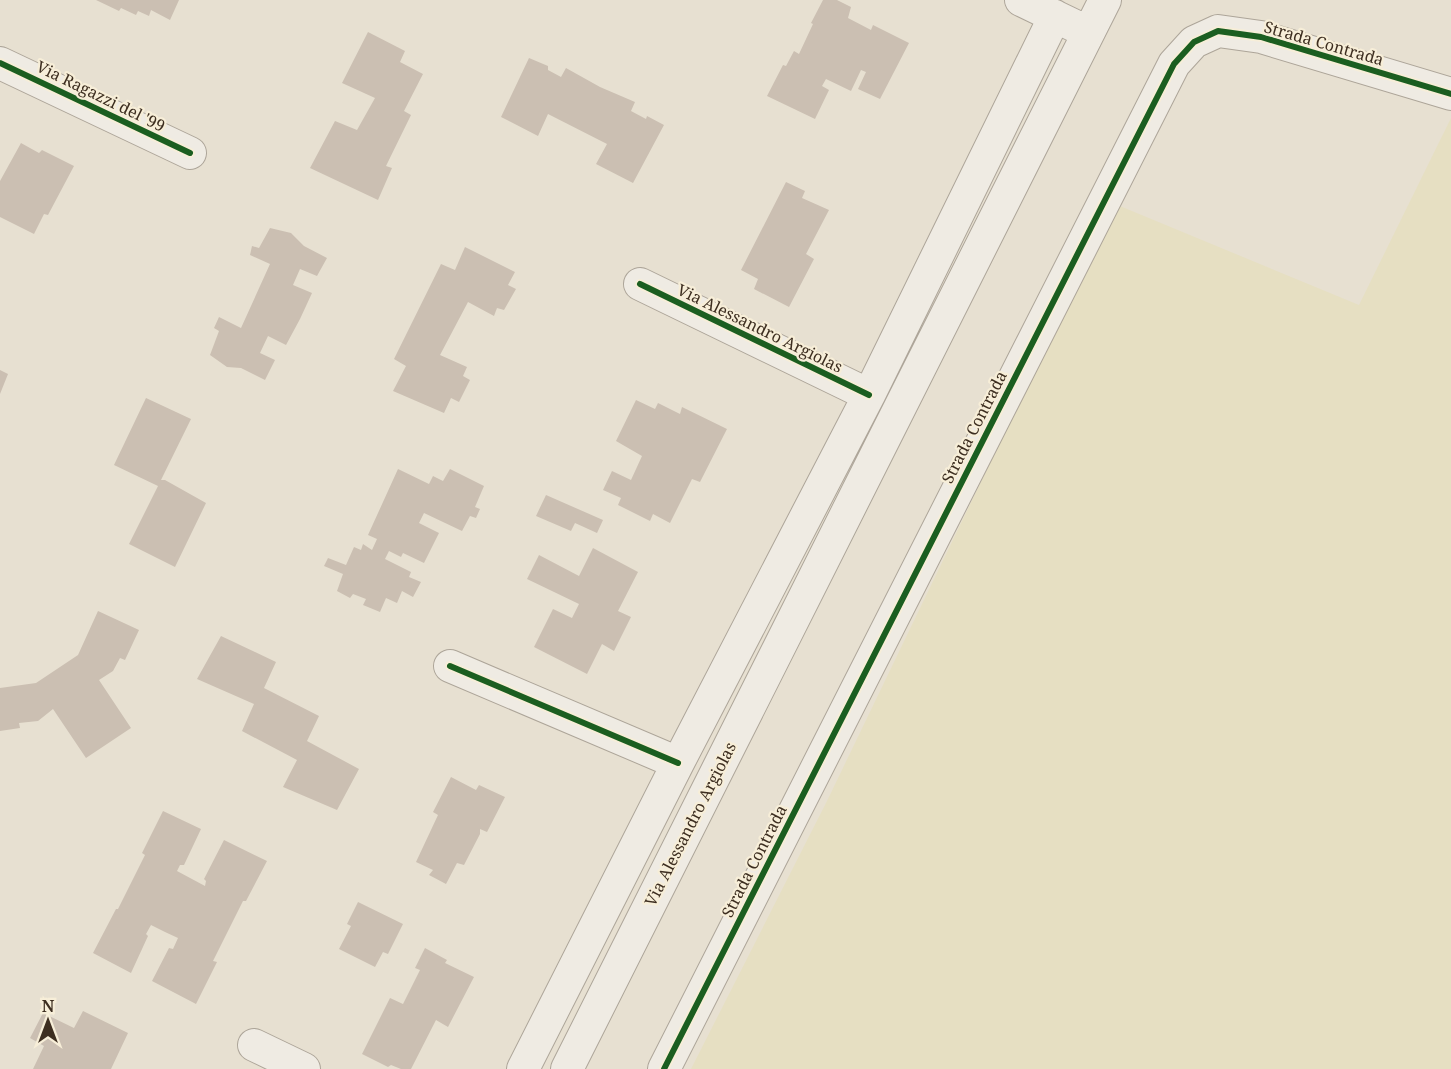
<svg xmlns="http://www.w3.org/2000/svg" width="1451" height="1069" viewBox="0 0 1451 1069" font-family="'Noto Serif',serif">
<rect width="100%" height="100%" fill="#e7e0d1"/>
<!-- farmland -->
<path fill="#e6dfc2" d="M 1451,118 L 1451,1069 L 691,1069 L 827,801 L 1115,204 L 1359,305 Z"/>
<!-- building -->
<path fill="#cbbfb2" d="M 96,0 L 179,0 L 170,20 L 151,10 L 149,16 L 138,11 L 136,15 L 121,8 L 119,11 Z
M 823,0 L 837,0 L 851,7 L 848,18 L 871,30 L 873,25 L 909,43 L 880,99 L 858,89 L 866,72 L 861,70 L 851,91 L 826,79 L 822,86 L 829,90 L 815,119 L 767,96 L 783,65 L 786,66 L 794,51 L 799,54 L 813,24 L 811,23 Z
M 368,32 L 405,51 L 400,62 L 423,74 L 404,111 L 411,115 L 386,166 L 392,168 L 378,200 L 310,168 L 335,121 L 357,130 L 375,98 L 342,83 Z
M 529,58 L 548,66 L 548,70 L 561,77 L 566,68 L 600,87 L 635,102 L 631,111 L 646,119 L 647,116 L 664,125 L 633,183 L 596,164 L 607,144 L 548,114 L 538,136 L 501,117 Z
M 21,143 L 39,153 L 42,150 L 74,166 L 48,215 L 44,214 L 34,234 L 0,217 L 0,181 Z
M 786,182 L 805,191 L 802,198 L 829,210 L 806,254 L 814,259 L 789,307 L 754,289 L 758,279 L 741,270 Z
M 270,228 L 291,233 L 304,246 L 327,258 L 317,276 L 300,269 L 293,285 L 312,293 L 300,319 L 286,345 L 268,336 L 260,353 L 275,360 L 265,380 L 241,368 L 227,367 L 210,355 L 219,331 L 214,328 L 219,317 L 241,328 L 270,264 L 250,255 L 252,246 L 259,248 Z
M 465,247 L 515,272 L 508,285 L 516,289 L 504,310 L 497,308 L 494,316 L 468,302 L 440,355 L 467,367 L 463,376 L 470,380 L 459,402 L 451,398 L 444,413 L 393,391 L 406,366 L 394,359 L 441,264 L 455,270 Z
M 0,370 L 8,374 L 0,394 Z
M 146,398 L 191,419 L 161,480 L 165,480 L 206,503 L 175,567 L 129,544 L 158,486 L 114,465 Z
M 636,400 L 655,409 L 658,403 L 680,414 L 682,407 L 727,429 L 700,482 L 692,479 L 670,523 L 653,514 L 650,521 L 618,505 L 621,498 L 603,490 L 612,471 L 631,480 L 642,456 L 616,441 Z
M 398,469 L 429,484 L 433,476 L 443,481 L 450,469 L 484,486 L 475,507 L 480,509 L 476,518 L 470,516 L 462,531 L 424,513 L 419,523 L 439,533 L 424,563 L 403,553 L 401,557 L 389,551 L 385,559 L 411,572 L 409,577 L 421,582 L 413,597 L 402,591 L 397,603 L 386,598 L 380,612 L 363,605 L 366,599 L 353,594 L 350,598 L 337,591 L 343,574 L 324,566 L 328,558 L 346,565 L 354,547 L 361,550 L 363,544 L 372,550 L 377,539 L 368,535 Z
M 546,495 L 603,520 L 597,533 L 575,523 L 571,531 L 536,516 Z
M 593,548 L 638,572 L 618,611 L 631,617 L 614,651 L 602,644 L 587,674 L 534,647 L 553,609 L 572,618 L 579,604 L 527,579 L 539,555 L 579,576 Z
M 98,611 L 139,630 L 125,660 L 120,658 L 113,671 L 99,680 L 131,728 L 86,758 L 53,709 L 38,721 L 19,723 L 20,728 L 0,731 L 0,688 L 36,683 L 78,655 Z
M 221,636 L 276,662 L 264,688 L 319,716 L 307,741 L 359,769 L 337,810 L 283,787 L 297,760 L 242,731 L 254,704 L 197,679 Z
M 451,777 L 476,790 L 479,785 L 505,797 L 487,832 L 480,829 L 480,834 L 464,865 L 457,863 L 446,884 L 429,875 L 433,870 L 416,862 L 438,815 L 433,812 Z
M 163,811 L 201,829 L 184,865 L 180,865 L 177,871 L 205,886 L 206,881 L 204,879 L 224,840 L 267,861 L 246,901 L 243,901 L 213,961 L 217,962 L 196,1004 L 152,981 L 169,948 L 173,949 L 178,938 L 165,932 L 151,925 L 146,934 L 148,936 L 131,973 L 93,953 L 116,909 L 118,909 L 145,855 L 142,853 Z
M 358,902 L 403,924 L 388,954 L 383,952 L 375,967 L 339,949 L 351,926 L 347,924 Z
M 425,948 L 447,960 L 445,963 L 474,977 L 448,1027 L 436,1020 L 411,1069 L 401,1069 L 391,1065 L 388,1067 L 362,1054 L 390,998 L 403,1004 L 420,970 L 415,968 Z
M 83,1011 L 128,1033 L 111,1069 L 33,1069 L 44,1046 L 30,1038 L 43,1013 L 74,1028 Z"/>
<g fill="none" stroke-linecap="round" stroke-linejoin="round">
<defs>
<path id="minor" d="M 1021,0 L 1075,26
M 0,63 L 190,153
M 640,284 L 869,395
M 450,666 L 678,763
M 254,1045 L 304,1069
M 523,1069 L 678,763 L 869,395 L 1055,16
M 567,1069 L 1105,0
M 664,1069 L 1174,64 L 1194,42 L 1218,31 L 1261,37 L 1451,94"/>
</defs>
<!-- minor casing -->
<use href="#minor" stroke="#ada599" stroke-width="34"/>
<!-- minor -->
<use href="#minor" stroke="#efebe3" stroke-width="32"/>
<defs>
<path id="cycleway" d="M 0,63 L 190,153
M 640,284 L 869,395
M 450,666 L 678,763
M 664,1069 L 1174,64 L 1194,42 L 1218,31 L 1261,37 L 1451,94"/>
</defs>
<!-- cycleway casing -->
<use href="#cycleway" stroke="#f7eed8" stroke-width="10"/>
<!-- cycleway -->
<use href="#cycleway" stroke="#1b5e20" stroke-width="6"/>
</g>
<g text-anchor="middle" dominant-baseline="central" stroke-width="4.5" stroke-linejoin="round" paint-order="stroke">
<!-- street labels -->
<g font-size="16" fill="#3d2e20" stroke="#f7eed8">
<text transform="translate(1324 43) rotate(16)">Strada Contrada</text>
<text transform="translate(101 96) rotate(26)">Via Ragazzi del '99</text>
<text transform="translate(760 328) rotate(26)">Via Alessandro Argiolas</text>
<text transform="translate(974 427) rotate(-63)">Strada Contrada</text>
<text transform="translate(690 824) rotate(-63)">Via Alessandro Argiolas</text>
<text transform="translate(754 861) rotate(-63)">Strada Contrada</text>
</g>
</g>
<!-- north arrow -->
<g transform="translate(48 1021)" stroke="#f7eed8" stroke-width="4.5" paint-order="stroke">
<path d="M0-4.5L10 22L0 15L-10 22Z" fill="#3d2e20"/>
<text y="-9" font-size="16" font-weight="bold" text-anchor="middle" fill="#3d2e20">N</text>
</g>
</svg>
